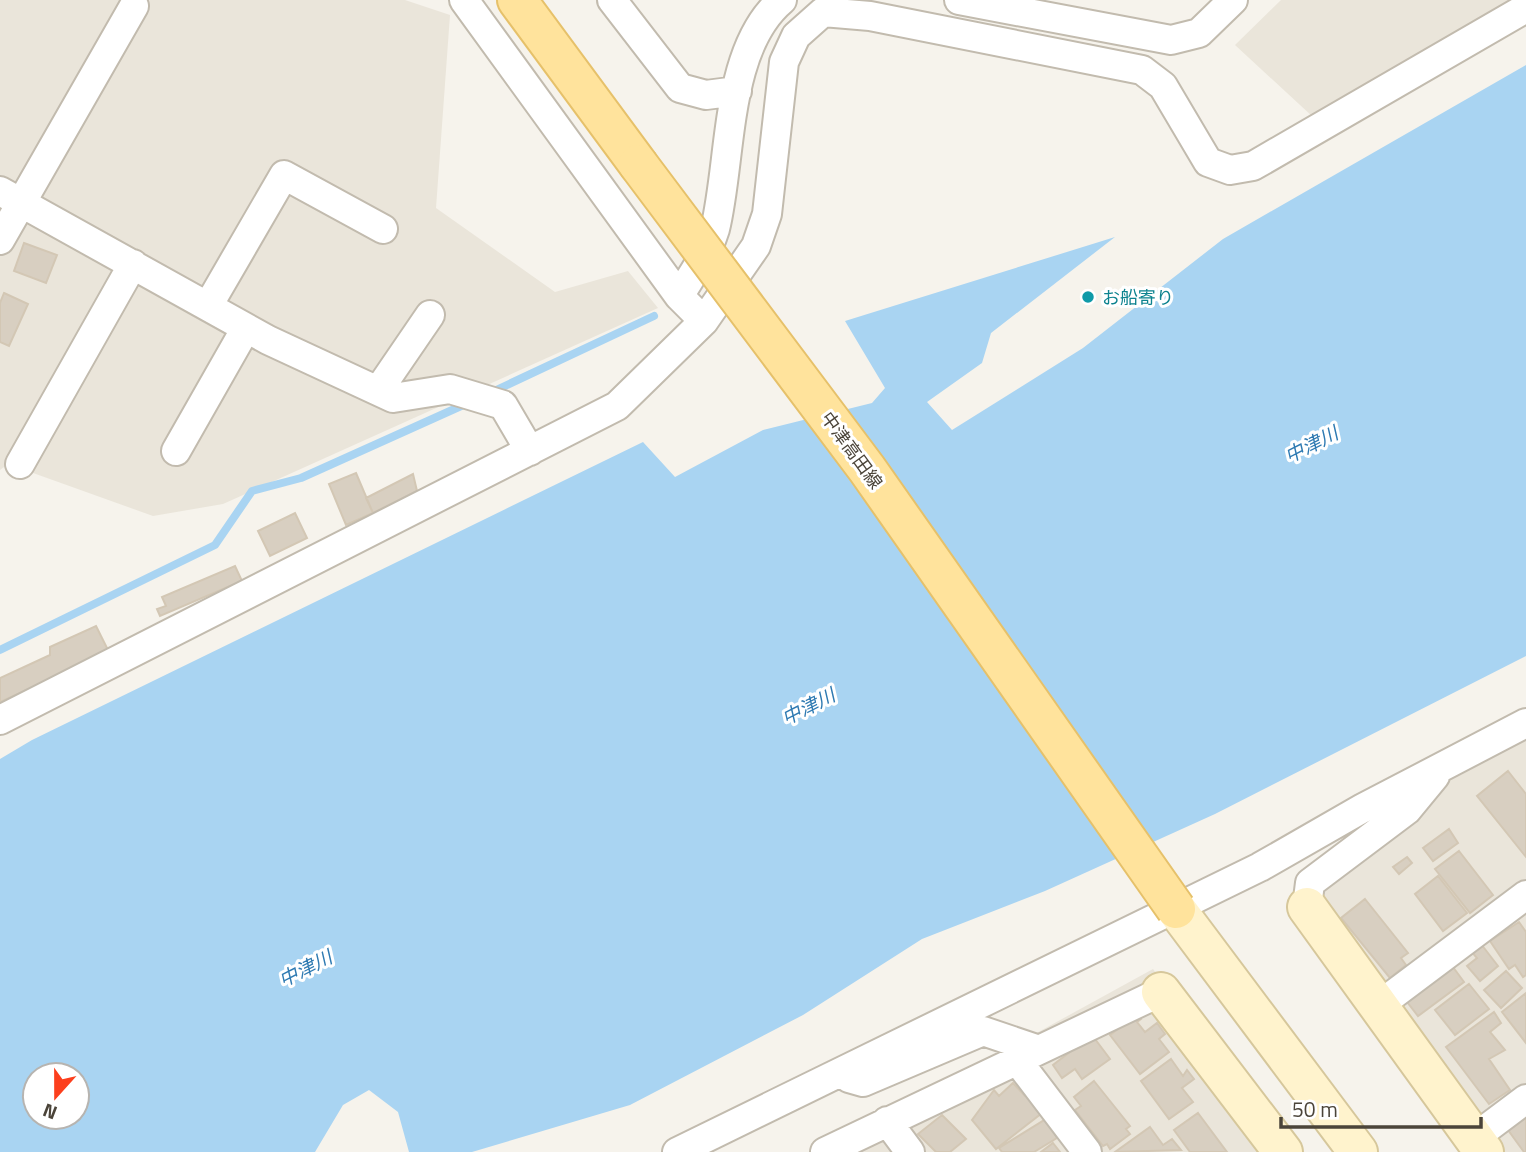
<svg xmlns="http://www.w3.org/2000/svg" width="1526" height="1152" viewBox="0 0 1526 1152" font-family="'Titillium Web','Noto Sans JP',sans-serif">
<rect width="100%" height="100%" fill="#f6f3ec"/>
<!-- residential -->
<path fill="#eae5da" d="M 0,0 L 405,0 L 450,15 L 436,208 L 555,292 L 628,271 L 658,308 L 223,504 L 153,516 L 8,464 L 0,470 Z
M 1281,0 L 1509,0 L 1464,30 L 1313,117 L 1235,45 Z
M 1526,724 L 1526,1152 L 1492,1152 L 1303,896 L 1435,782 Z
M 1153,969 L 1290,1152 L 820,1152 Z"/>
<!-- water -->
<path fill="#a9d4f2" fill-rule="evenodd" d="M 1526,65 L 1526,656 L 1215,814 L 1045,891 L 922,939 L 803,1015 L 630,1105 L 472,1152 L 409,1152 L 398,1112 L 369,1090 L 343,1105 L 315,1152 L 0,1152 L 0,759 L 32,740 L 643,442 L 675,477 L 763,430 L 872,403 L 885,388 L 845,321 L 1115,237 L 991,333 L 982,363 L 927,402 L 952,430 L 1083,348 L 1223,239 ZM 35,1075 L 77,1075 L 77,1117 L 35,1117 Z"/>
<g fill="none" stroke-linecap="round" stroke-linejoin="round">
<!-- stream -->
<path stroke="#a9d4f2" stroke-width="8" d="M 492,392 L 654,316
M 0,650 L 215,545 L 252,491 L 301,478 L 470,402"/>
</g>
<!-- building -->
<path fill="#d8cfc1" stroke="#d3c7b4" stroke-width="2" d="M 24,243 L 57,255 L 46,283 L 14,271 Z
M 4,293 L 28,304 L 9,346 L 0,342 L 0,303 Z
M 356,473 L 373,513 L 346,525 L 329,484 Z
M 413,474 L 417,491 L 373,513 L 366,498 Z
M 295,513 L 307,538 L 270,556 L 258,531 Z
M 235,566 L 242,581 L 160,616 L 157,609 L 166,606 L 162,597 Z
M 96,626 L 109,652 L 0,702 L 0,678 L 50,655 L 50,647 Z
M 1508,771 L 1526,794 L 1526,857 L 1477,796 Z
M 1449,829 L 1458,843 L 1433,861 L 1423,848 Z
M 1459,851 L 1493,895 L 1470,913 L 1435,869 Z
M 1407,857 L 1412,863 L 1399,874 L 1393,867 Z
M 1438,876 L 1467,913 L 1443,931 L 1415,894 Z
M 1365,899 L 1408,953 L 1401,958 L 1406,965 L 1390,978 L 1341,918 Z
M 1519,922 L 1526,932 L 1526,975 L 1523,977 L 1515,965 L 1509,969 L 1490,941 Z
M 1481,944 L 1498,966 L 1480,981 L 1467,966 L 1477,958 L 1471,951 Z
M 1450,963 L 1464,982 L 1418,1016 L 1404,998 Z
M 1506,971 L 1522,988 L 1501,1008 L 1484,990 Z
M 1469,984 L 1489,1009 L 1455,1035 L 1435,1010 Z
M 1526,993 L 1526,1043 L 1502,1012 Z
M 1494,1012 L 1501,1023 L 1490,1032 L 1505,1050 L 1489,1059 L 1510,1090 L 1489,1104 L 1446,1047 Z
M 1138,1014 L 1141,1019 L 1137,1022 L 1145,1032 L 1157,1023 L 1165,1034 L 1159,1039 L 1169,1052 L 1140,1074 L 1110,1035 Z
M 1092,1035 L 1110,1059 L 1082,1079 L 1075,1069 L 1062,1078 L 1053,1065 Z
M 1171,1059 L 1183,1076 L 1187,1070 L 1194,1079 L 1182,1088 L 1193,1102 L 1169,1119 L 1141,1081 Z
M 1094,1081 L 1130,1126 L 1126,1129 L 1130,1134 L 1110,1149 L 1107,1144 L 1103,1146 L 1075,1110 L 1081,1106 L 1074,1097 Z
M 1013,1083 L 1025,1096 L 1029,1095 L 1042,1113 L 996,1149 L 972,1120 L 994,1090 L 999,1096 Z
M 1198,1113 L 1227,1152 L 1190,1152 L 1174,1130 Z
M 942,1115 L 966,1139 L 950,1152 L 936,1152 L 918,1134 Z
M 1526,1117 L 1526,1152 L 1524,1152 L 1508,1130 Z
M 1046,1119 L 1057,1138 L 1034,1152 L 1002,1152 L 999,1148 Z
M 1150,1127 L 1163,1145 L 1172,1139 L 1181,1150 L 1115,1152 Z
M 1053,1143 L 1060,1152 L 1041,1152 Z"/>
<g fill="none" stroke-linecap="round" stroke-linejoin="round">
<defs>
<path id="street" d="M 464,0 L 679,296 L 704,321
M 612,0 L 680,88 L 706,95 L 737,91
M 959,0 L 1171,40 L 1199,33 L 1233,0
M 0,191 L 268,340 L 393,398 L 450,389 L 503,405 L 530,451
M 0,240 L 134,6
M 679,296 C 692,275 708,253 715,229 C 732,160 724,49 782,0
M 208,306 L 284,175 L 383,229
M 378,391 L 430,315
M 176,451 L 246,328
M 20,464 L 133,264
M 0,720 L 617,406 L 704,321 L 756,246 L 767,214 L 784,62 L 796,36 L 823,12 L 870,16 L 1142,70 L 1163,86 L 1208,162 L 1230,170 L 1253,166 L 1526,8
M 1307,907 L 1310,883 L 1407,810 L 1435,776
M 1378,1006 L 1526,895
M 1017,1060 L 1087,1152
M 849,1078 L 863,1082 L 983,1031 L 1039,1050
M 887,1121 L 910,1152
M 1474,1138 L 1526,1099
M 677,1152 L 1260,867 L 1363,808 L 1526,723
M 825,1152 L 1161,992"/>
<path id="secondary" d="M 1307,907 L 1484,1152
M 1176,909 L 1358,1152
M 1161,992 L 1283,1152"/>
<path id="primary" d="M 517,0 L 638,164"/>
</defs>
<!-- street casing -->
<use href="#street" stroke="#c2bbae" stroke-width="32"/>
<!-- secondary casing -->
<use href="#secondary" stroke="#d6c79b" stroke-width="42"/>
<!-- primary casing -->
<use href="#primary" stroke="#e6c16a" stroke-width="42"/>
<!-- street -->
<use href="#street" stroke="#fff" stroke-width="28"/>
<!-- secondary -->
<use href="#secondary" stroke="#fff3cd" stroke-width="38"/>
<!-- primary -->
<use href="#primary" stroke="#ffe39c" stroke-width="38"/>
<defs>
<path id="primary-bridge" d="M 638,164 L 867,469 L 1176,909"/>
</defs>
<!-- primary-bridge casing -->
<use href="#primary-bridge" stroke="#e6c16a" stroke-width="42" stroke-linecap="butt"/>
<!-- primary-bridge -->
<use href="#primary-bridge" stroke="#ffe39c" stroke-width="38"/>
</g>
<!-- markers -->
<circle fill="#0f9aa8" stroke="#fff" stroke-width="2.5" cx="1088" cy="297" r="7"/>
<g text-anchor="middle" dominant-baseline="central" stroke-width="6" stroke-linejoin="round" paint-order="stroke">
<!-- culture labels -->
<g font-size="18" fill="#0d838f" stroke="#fff" text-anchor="start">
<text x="1102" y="297">お船寄り</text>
</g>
<!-- street labels -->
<g font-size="18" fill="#4b4439" stroke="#fff">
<text transform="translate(852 450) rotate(54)">中津高田線</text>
</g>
<!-- water labels -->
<g font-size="19" font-style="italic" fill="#2e7ab2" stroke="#fff">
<text transform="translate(1311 444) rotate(-27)">中津川</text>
<text transform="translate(808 706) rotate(-27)">中津川</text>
<text transform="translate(305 968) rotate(-27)">中津川</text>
</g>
</g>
<!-- north arrow -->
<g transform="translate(56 1096) rotate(201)"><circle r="33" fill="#ffffff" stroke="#b7b4b0" stroke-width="2"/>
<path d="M0-5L12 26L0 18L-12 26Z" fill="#fc3f1d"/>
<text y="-10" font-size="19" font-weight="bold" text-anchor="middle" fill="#4b4439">N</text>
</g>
<!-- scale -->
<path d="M1281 1117v10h200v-10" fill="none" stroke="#4b4439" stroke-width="3.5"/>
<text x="1292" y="1117" font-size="21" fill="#4b4439" stroke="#ffffff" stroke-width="5" paint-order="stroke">50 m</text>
</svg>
